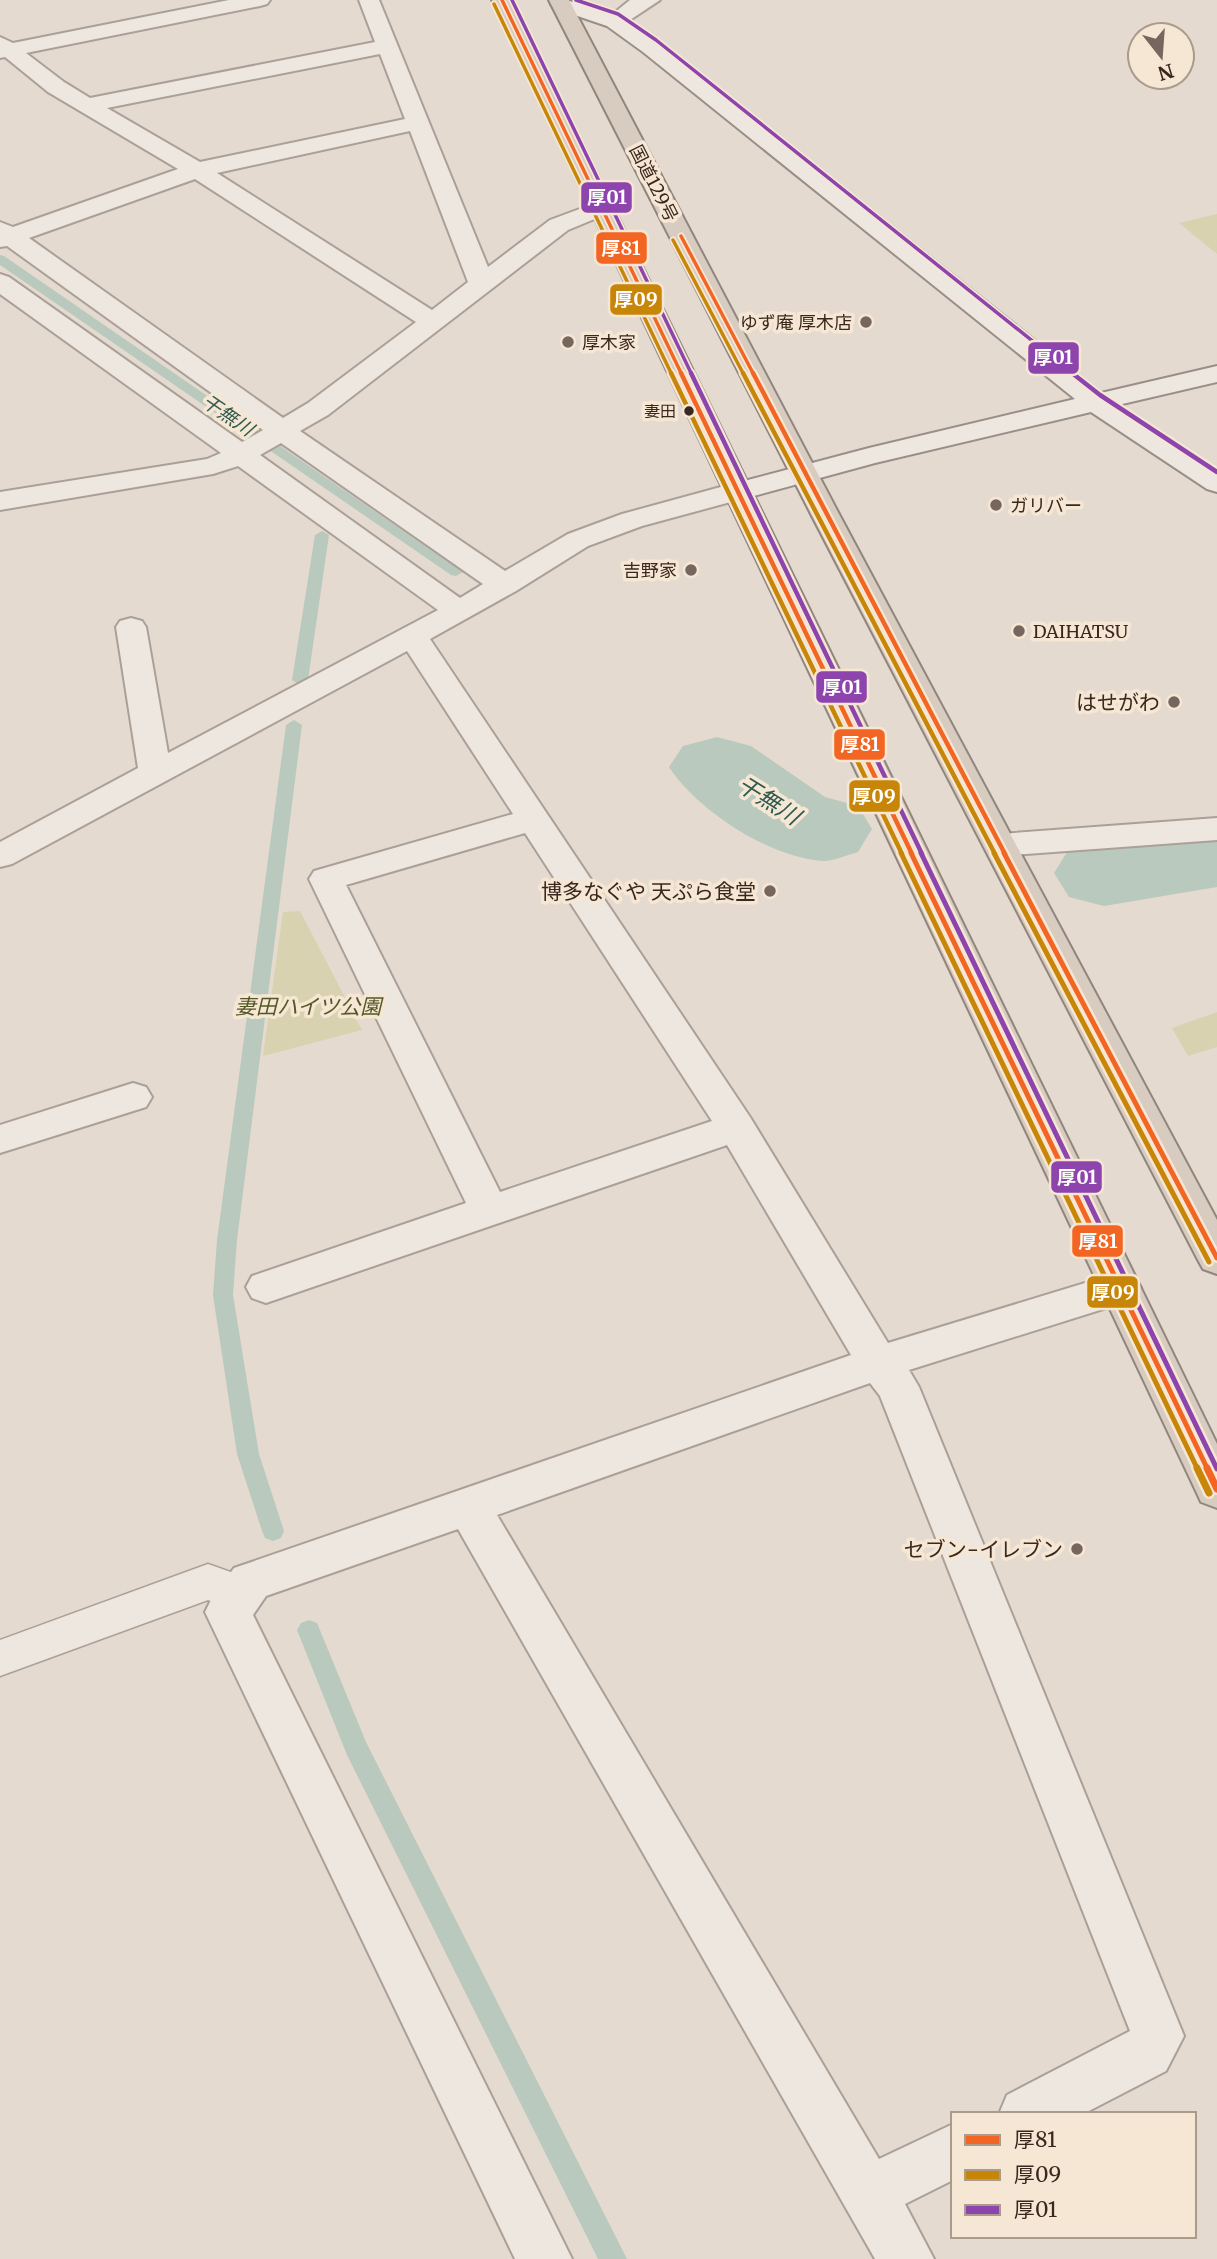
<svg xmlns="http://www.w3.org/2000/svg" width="1217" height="2259" viewBox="0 0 1217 2259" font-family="Merriweather,'Noto Sans JP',serif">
<rect width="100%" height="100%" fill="#e5dacf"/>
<!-- green -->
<path fill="#d8d2b1" d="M 1217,214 L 1217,254 L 1179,223 Z
M 300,911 L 362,1030 L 263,1056 L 283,912 Z
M 1217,1012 L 1217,1047 L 1188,1056 L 1172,1028 Z"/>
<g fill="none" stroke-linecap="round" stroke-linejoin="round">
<!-- stream -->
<path fill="#bac9be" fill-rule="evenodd" d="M 0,255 L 4,256 L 463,572 L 456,576 L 451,575 L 0,265 Z
M 322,531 L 329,535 L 308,680 L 300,685 L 292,680 L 315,535 Z
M 294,720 L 302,725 L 237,1240 L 233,1295 L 259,1454 L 284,1531 L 281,1538 L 273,1541 L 265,1538 L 262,1531 L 237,1454 L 213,1295 L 217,1240 L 286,725 Z
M 309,1620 L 317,1623 L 366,1742 L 627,2259 L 598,2259 L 347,1755 L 297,1630 L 301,1623 Z"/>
<!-- river -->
<path fill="#bac9be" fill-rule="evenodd" d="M 717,737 L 751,746 L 825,797 L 858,806 L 872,829 L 858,852 C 847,855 832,862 821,861 C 768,856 698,811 669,767 L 683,746 Z
M 1217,821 L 1217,887 L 1104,906 L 1069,897 L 1054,873 L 1069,849 L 1104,840 Z"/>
<defs>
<path id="lane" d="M 208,1564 L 256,1581 L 262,1594 L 256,1607 L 241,1612 L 208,1600 L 0,1676 L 0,1640 Z"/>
<path id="street" d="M 229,0 L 270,0 L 267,4 L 260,6 L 26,53 L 64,82 L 90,98 L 375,42 L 359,0 L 379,0 L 488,267 L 550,220 L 601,201 L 609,203 L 613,208 L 609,213 L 568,230 L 328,415 L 300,431 L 505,571 L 568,534 L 622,514 L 739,482 L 749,485 L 753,491 L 749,497 L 642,526 L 588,546 L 516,591 L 430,639 L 750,1117 L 888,1343 L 1121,1272 L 1135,1277 L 1141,1288 L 1135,1299 L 909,1370 L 919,1387 L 1184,2036 L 1166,2071 L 1083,2114 L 999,2114 L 1007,2095 L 1130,2031 L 880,1396 L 870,1383 L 497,1515 L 879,2159 L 953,2124 L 953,2180 L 905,2204 L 934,2259 L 875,2259 L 458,1529 L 266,1596 L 253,1615 L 572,2259 L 515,2259 L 205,1612 L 212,1598 L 234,1568 L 851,1355 L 727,1145 L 266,1303 L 252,1298 L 246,1287 L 252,1276 L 466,1203 L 309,879 L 314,871 L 513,814 L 407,651 L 12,864 L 0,867 L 0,842 L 138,768 L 116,627 L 120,621 L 131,618 L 142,621 L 146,627 L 168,753 L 438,610 L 238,466 L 213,474 L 0,510 L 0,492 L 207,459 L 221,453 L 0,294 L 0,274 L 9,277 L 242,442 L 263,430 L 7,246 L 0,247 L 0,222 L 13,227 L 178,169 L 48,92 L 5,57 L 0,58 L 0,37 L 13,43 ZM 380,54 L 405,119 L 200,162 L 107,108 ZM 410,131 L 468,282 L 432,310 L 217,173 ZM 195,179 L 416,322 L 308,403 L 283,418 L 29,238 ZM 281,443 L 483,584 L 460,598 L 260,455 ZM 525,833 L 712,1121 L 500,1192 L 346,885 Z
M 630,0 L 660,0 L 621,26 L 607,26 L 603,22 Z
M 1217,818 L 1217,840 L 1000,856 L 988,853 L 983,845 L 988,837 L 1000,834 Z
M 133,1083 L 146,1087 L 152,1097 L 146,1107 L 0,1153 L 0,1125 Z"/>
<path id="secondary" d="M 553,0 C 593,0 627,21 659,42 L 1101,393 L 1217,366 L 1217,382 L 1118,405 L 1217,470 L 1217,492 L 1207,489 L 1091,412 L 875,463 L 739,500 L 729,497 L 725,491 L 729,485 L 869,448 L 1075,399 L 643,52 L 607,26 L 554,8 L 551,4 Z"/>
<path id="highway" d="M 492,0 L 512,0 L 1217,1444 L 1217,1508 L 1201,1502 L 1195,1489 Z
M 549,0 L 569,0 L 840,516 L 1217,1220 L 1217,1274 L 1203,1269 L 1197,1258 L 812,516 Z"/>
</defs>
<!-- lane casing -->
<use href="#lane" stroke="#aba097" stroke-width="3"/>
<!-- street casing -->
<use href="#street" stroke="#aba097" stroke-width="4"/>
<!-- secondary casing -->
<use href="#secondary" stroke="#9a8f88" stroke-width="4"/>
<!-- highway casing -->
<use href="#highway" stroke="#90867e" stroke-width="4"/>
<!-- lane -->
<use href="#lane" fill="#eee7e0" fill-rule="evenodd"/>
<!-- street -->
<use href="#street" fill="#eee7e0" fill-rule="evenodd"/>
<!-- secondary -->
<use href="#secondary" fill="#eee7e0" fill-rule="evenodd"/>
<!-- highway -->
<use href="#highway" fill="#d8cbc0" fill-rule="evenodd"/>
<defs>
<path id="bus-1-far3" d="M 502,0 L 682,375
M 681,236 L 754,375"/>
<path id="bus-1-far2" d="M 681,373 L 912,854
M 753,373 L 1005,854"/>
<path id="bus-1-far1" d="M 911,853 L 1208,1470
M 1004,853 L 1217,1258"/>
<path id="bus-1" d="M 1207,1468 L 1217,1489"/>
<path id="bus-2-far3" d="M 494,4 L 672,375
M 673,240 L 744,375"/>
<path id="bus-2-far2" d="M 671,373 L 902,854
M 743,373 L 995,854"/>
<path id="bus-2-far1" d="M 901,853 L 1198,1470
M 994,853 L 1209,1262"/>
<path id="bus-2" d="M 1197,1468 L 1209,1493"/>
<path id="bus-3-far2" d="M 512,0 L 692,375
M 576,0 L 618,14 L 656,40 L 1075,375"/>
<path id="bus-3-far1" d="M 691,373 L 922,854
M 1072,373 L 1100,395 L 1217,472"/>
<path id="bus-3" d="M 921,853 L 1217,1469"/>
</defs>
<!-- bus-1-far3 casing -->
<use href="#bus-1-far3" stroke="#f6e7d5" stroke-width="7"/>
<!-- bus-1-far2 casing -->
<use href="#bus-1-far2" stroke="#f6e7d5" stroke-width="9"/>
<!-- bus-1-far1 casing -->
<use href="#bus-1-far1" stroke="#f6e7d5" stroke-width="10"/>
<!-- bus-1 casing -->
<use href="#bus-1" stroke="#f6e7d5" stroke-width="12"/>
<!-- bus-2-far3 casing -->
<use href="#bus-2-far3" stroke="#f6e7d5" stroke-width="7"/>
<!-- bus-2-far2 casing -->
<use href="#bus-2-far2" stroke="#f6e7d5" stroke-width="9"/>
<!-- bus-2-far1 casing -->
<use href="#bus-2-far1" stroke="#f6e7d5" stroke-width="10"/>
<!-- bus-2 casing -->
<use href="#bus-2" stroke="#f6e7d5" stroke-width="12"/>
<!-- bus-3-far2 casing -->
<use href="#bus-3-far2" stroke="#f6e7d5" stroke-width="7"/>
<!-- bus-3-far1 casing -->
<use href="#bus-3-far1" stroke="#f6e7d5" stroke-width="9"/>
<!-- bus-3 casing -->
<use href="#bus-3" stroke="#f6e7d5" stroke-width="10"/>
<!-- bus-1-far3 -->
<use href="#bus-1-far3" stroke="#f26522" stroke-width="3.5"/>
<!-- bus-1-far2 -->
<use href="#bus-1-far2" stroke="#f26522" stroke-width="4.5"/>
<!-- bus-1-far1 -->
<use href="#bus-1-far1" stroke="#f26522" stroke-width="5"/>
<!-- bus-1 -->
<use href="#bus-1" stroke="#f26522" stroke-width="7"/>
<!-- bus-2-far3 -->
<use href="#bus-2-far3" stroke="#c88608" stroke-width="3.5"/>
<!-- bus-2-far2 -->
<use href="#bus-2-far2" stroke="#c88608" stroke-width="4.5"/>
<!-- bus-2-far1 -->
<use href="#bus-2-far1" stroke="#c88608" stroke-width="5"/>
<!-- bus-2 -->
<use href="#bus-2" stroke="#c88608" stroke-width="7"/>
<!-- bus-3-far2 -->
<use href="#bus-3-far2" stroke="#8e44ad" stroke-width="3.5"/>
<!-- bus-3-far1 -->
<use href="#bus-3-far1" stroke="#8e44ad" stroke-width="4.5"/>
<!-- bus-3 -->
<use href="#bus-3" stroke="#8e44ad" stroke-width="5"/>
</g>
<!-- markers -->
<g fill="#76665d" stroke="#f6e7d5" stroke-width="2.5">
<circle cx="866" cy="322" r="7"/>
<circle cx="568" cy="342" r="7"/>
<circle cx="996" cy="505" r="7"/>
<circle cx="691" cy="570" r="7"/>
<circle cx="1019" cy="631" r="7"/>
<circle cx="1174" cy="702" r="7"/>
<circle cx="770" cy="891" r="7"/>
<circle cx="1077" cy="1549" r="7"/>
</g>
<circle fill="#3a281f" stroke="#f6e7d5" stroke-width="2.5" cx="689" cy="411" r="6"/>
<g text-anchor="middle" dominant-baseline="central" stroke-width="7" stroke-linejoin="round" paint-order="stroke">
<!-- far-bus labels -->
<g font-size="16" fill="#3a281f" stroke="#f6e7d5" text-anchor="end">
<text x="676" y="411">妻田</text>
</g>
<!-- far-street labels -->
<g font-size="18" fill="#3a281f" stroke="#f6e7d5">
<text transform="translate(654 183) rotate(63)">国道129号</text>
</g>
<!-- far-poi labels -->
<g font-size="18" fill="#3a281f" stroke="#f6e7d5" text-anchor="start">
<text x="852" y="322" text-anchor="end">ゆず庵 厚木店</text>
<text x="582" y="342">厚木家</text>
<text x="1010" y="505">ガリバー</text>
<text x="677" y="570" text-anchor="end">吉野家</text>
<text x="1033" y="631">DAIHATSU</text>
</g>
<!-- far-water labels -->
<g font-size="19" font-style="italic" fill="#2e5a50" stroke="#f6e7d5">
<text transform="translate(228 415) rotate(34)">干無川</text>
</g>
<!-- poi labels -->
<g font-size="21" fill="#3a281f" stroke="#f6e7d5" text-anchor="end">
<text x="1160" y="702">はせがわ</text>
<text x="756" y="891">博多なぐや 天ぷら食堂</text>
<text x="1063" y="1549">セブン-イレブン</text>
</g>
<!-- park labels -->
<g font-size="21" font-style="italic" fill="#535725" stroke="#f6e7d5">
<text x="308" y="1006">妻田ハイツ公園</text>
</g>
<!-- water labels -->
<g font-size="23" font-style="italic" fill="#2e5a50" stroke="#f6e7d5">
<text transform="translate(769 800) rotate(32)">干無川</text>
</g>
</g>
<g stroke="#f6e7d5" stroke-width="2.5">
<rect x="580" y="181" width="53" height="33" rx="7" fill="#8e44ad"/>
<rect x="595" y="231" width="53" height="34" rx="7" fill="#f26522"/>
<rect x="609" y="283" width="54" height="33" rx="7" fill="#c88608"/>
<rect x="1027" y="341" width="53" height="34" rx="7" fill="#8e44ad"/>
<rect x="815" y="670" width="53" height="34" rx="7" fill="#8e44ad"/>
<rect x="833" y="728" width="53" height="33" rx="7" fill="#f26522"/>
<rect x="848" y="779" width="53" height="34" rx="7" fill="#c88608"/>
<rect x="1050" y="1160" width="53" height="34" rx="7" fill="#8e44ad"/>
<rect x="1071" y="1224" width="53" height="34" rx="7" fill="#f26522"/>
<rect x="1086" y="1275" width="53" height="34" rx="7" fill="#c88608"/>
</g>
<g font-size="19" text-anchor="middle" font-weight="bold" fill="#fff">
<text x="607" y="204">厚01</text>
<text x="621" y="255">厚81</text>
<text x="636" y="306">厚09</text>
<text x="1053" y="364">厚01</text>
<text x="842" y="694">厚01</text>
<text x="860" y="751">厚81</text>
<text x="874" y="803">厚09</text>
<text x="1077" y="1184">厚01</text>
<text x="1098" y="1248">厚81</text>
<text x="1113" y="1299">厚09</text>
</g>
<!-- legend -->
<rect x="951" y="2112" width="245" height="126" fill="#f6e7d5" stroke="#ab9b8c" stroke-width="2"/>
<rect x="965" y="2135" width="35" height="10" fill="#f26522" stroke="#ab9b8c" stroke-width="2"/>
<text x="1014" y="2147" font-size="21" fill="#3a281f">厚81</text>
<rect x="965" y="2170" width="35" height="10" fill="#c88608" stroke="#ab9b8c" stroke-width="2"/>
<text x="1014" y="2182" font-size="21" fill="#3a281f">厚09</text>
<rect x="965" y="2205" width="35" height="10" fill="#8e44ad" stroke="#ab9b8c" stroke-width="2"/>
<text x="1014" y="2217" font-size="21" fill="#3a281f">厚01</text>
<!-- north arrow -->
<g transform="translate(1161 56) rotate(163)"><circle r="33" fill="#f6e7d5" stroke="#ab9b8c" stroke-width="2"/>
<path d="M0-5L12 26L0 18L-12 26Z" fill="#76665d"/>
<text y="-10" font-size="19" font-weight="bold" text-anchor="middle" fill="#3a281f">N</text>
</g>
</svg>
